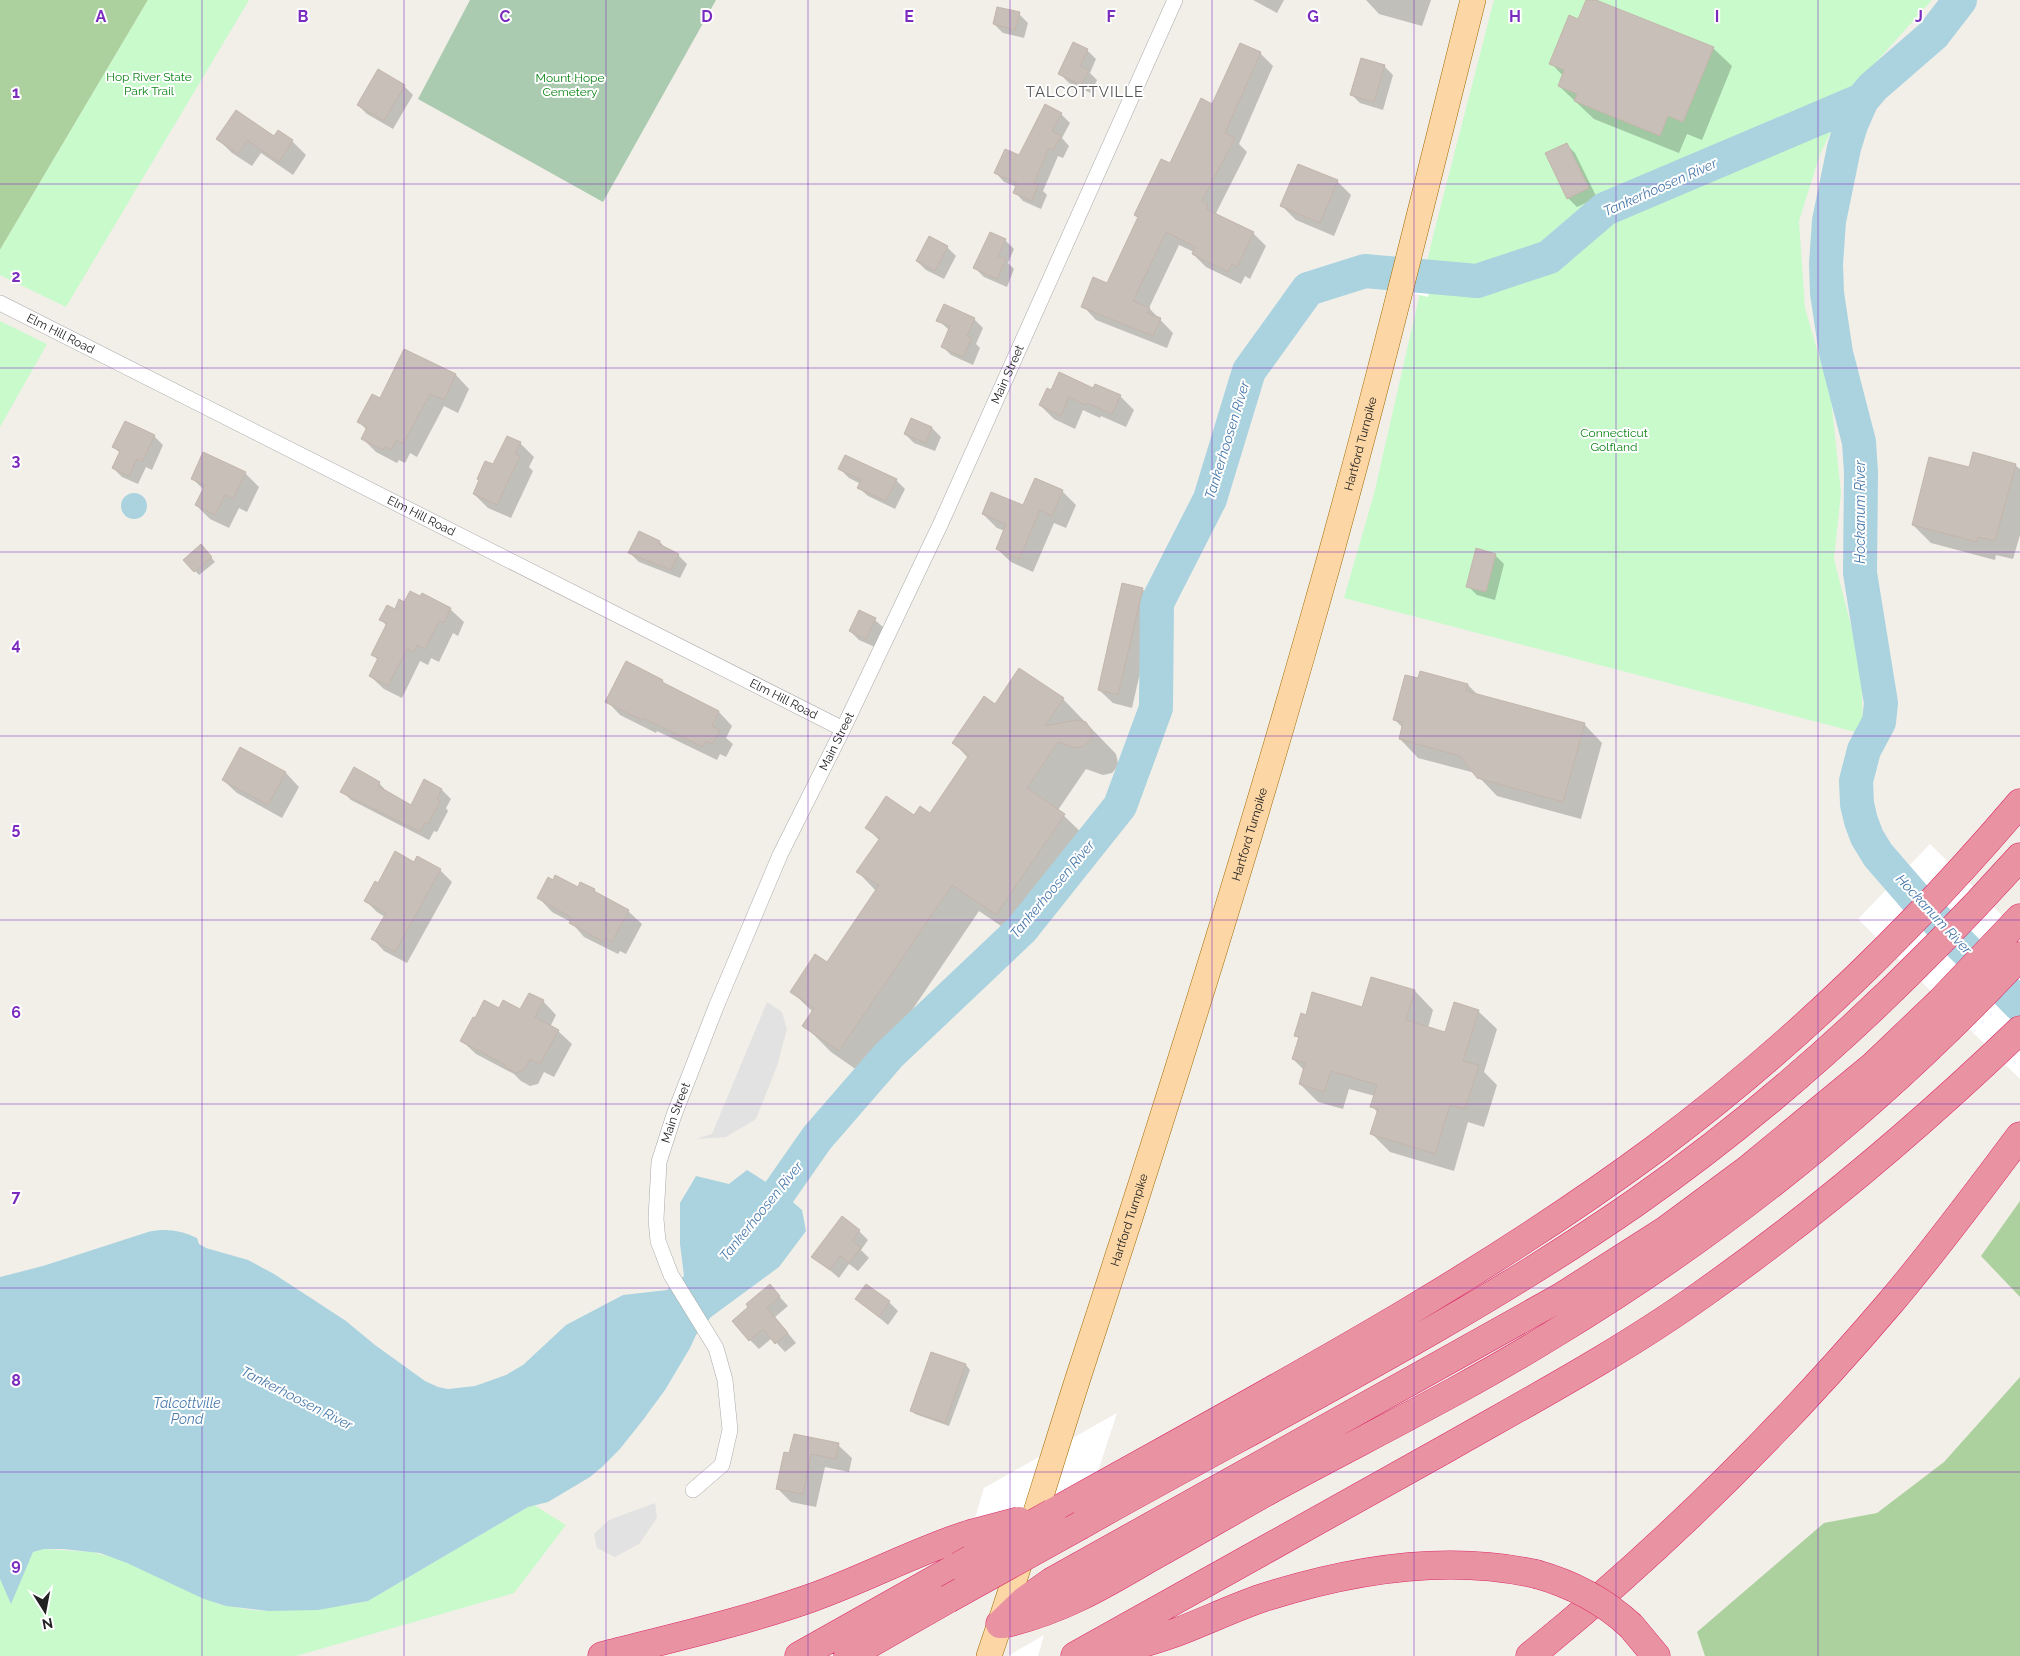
<svg xmlns="http://www.w3.org/2000/svg" width="2020" height="1656" viewBox="0 0 2020 1656" font-family="Raleway,sans-serif">
<rect width="100%" height="100%" fill="#f2efe9"/>
<!-- forest -->
<path fill="#add19e" d="M 0,0 L 148,0 L 0,250 Z
M 2020,1201 L 2020,1297 L 1981,1256 Z
M 2020,1377 L 2020,1656 L 1705,1656 L 1697,1632 L 1824,1523 L 1877,1513 L 1944,1462 Z"/>
<!-- cemetery -->
<path fill="#aacbaf" d="M 470,0 L 716,0 L 603,202 L 418,99 Z"/>
<!-- park -->
<path fill="#c8facc" d="M 148,0 L 249,0 L 66,307 L 0,275 L 0,250 Z
M 1494,0 L 1932,0 L 1851,90 L 1820,154 L 1799,221 L 1805,308 L 1831,398 L 1841,493 L 1834,559 L 1861,665 L 1863,734 L 1344,598 L 1374,494 L 1433,236 Z
M 0,321 L 47,344 L 0,427 Z
M 534,1505 L 566,1525 L 514,1593 L 296,1656 L 0,1656 L 0,1579 L 11,1603 L 30,1556 L 33,1552 L 44,1549 L 92,1552 L 118,1559 L 218,1604 L 251,1610 L 268,1611 L 348,1605 L 368,1601 L 528,1507 Z"/>
<!-- parking -->
<path fill="#e2e2e2" d="M 767,1002 L 782,1012 L 787,1029 L 777,1066 L 756,1119 L 726,1137 L 696,1139 L 712,1134 Z
M 655,1503 L 657,1518 L 639,1544 L 615,1557 L 597,1548 L 594,1534 L 609,1520 Z"/>
<!-- water -->
<path fill="#aad3df" d="M121 506a13 13 0 1 1 26 0a13 13 0 1 1-26 0Z
M 747,1170 L 780,1191 L 802,1210 L 806,1231 L 779,1267 L 711,1317 L 696,1335 L 690,1348 L 665,1390 L 643,1420 L 619,1450 L 602,1467 L 590,1477 L 548,1502 L 528,1507 L 368,1601 L 318,1610 L 268,1611 L 226,1606 L 204,1599 L 127,1563 L 100,1553 L 63,1549 L 44,1549 L 33,1552 L 11,1604 L 0,1579 L 0,1277 L 43,1266 L 148,1232 C 165,1228 181,1230 197,1238 L 199,1244 L 206,1248 L 248,1260 L 274,1274 L 346,1321 L 375,1345 L 425,1381 L 438,1387 L 448,1389 L 475,1386 L 506,1375 L 523,1365 L 566,1325 L 623,1295 L 667,1290 L 684,1276 L 680,1244 L 680,1203 L 696,1176 L 729,1184 Z"/>
<!-- pier -->
<path fill="#fff" d="M 1378,255 L 1435,269 L 1428,297 L 1371,283 Z
M 1930,844 L 2020,933 L 2020,1079 L 1858,919 Z
M 1117,1413 L 1075,1541 L 970,1534 L 984,1488 Z
M 1044,1635 L 1038,1656 L 1008,1656 Z"/>
<!-- shadow -->
<path fill="#0003" d="M 1253,0 L 1284,0 L 1277,13 Z
M 1366,0 L 1431,0 L 1422,26 L 1379,14 Z
M 1587,0 L 1593,0 L 1713,48 L 1732,66 L 1702,140 L 1687,134 L 1679,153 L 1594,119 L 1559,86 L 1563,76 L 1551,63 L 1579,20 Z
M 1019,14 L 1028,23 L 1024,38 L 1003,33 L 994,24 Z
M 1087,50 L 1096,59 L 1090,73 L 1097,80 L 1091,93 L 1069,83 L 1060,74 Z
M 1260,53 L 1273,66 L 1239,144 L 1247,152 L 1216,213 L 1220,217 L 1253,233 L 1266,246 L 1250,279 L 1245,276 L 1241,284 L 1206,267 L 1193,254 L 1194,252 L 1179,245 L 1149,308 L 1173,333 L 1167,348 L 1096,320 L 1083,306 L 1108,284 L 1139,219 L 1135,215 L 1213,106 Z
M 1384,66 L 1393,75 L 1383,110 L 1360,103 L 1351,94 Z
M 404,86 L 413,95 L 393,129 L 367,114 L 358,105 Z
M 1061,114 L 1070,123 L 1062,138 L 1069,146 L 1063,158 L 1058,156 L 1043,191 L 1047,195 L 1041,209 L 1023,201 L 1015,192 L 1017,187 L 1004,182 L 996,173 L 1019,157 Z
M 278,132 L 292,141 L 306,155 L 293,175 L 261,153 L 252,166 L 232,153 L 218,139 L 274,137 Z
M 1566,144 L 1575,153 L 1597,198 L 1577,207 L 1568,198 Z
M 1337,181 L 1351,195 L 1334,236 L 1296,220 L 1282,206 Z
M 1005,240 L 1014,249 L 1008,263 L 1014,269 L 1007,287 L 984,277 L 975,268 Z
M 947,247 L 956,256 L 944,279 L 926,270 L 917,261 Z
M 974,319 L 983,328 L 976,344 L 980,348 L 973,365 L 951,355 L 942,346 L 949,330 L 938,320 Z
M 405,350 L 456,375 L 469,389 L 458,413 L 444,406 L 417,457 L 410,453 L 405,463 L 399,460 L 397,463 L 376,452 L 362,438 L 367,430 L 359,422 L 381,400 Z
M 1094,390 L 1120,396 L 1134,410 L 1126,427 L 1101,416 L 1100,418 L 1083,410 L 1075,429 L 1054,419 L 1040,405 L 1052,391 Z
M 911,419 L 932,428 L 941,437 L 935,451 L 914,443 L 905,434 Z
M 126,423 L 154,436 L 163,445 L 152,470 L 146,467 L 138,484 L 122,477 L 113,468 L 120,453 L 114,447 Z
M 520,443 L 534,457 L 529,467 L 533,471 L 511,518 L 488,508 L 474,494 L 494,466 Z
M 2015,465 L 2020,469 L 2020,535 L 2013,559 L 1996,555 L 1995,560 L 1931,543 L 1913,525 L 1970,468 Z
M 840,469 L 896,480 L 905,489 L 895,509 L 868,496 L 859,488 L 861,484 L 849,478 Z
M 245,473 L 259,487 L 247,512 L 239,508 L 229,528 L 210,519 L 196,505 L 204,490 L 192,478 Z
M 1062,491 L 1076,505 L 1066,528 L 1054,523 L 1033,572 L 1011,562 L 997,549 L 1005,531 L 997,528 L 983,514 L 1024,507 Z
M 660,542 L 667,550 L 678,555 L 687,564 L 680,578 L 639,562 L 630,553 Z
M 205,550 L 215,562 L 199,575 L 185,560 Z
M 1495,555 L 1504,564 L 1495,600 L 1477,595 L 1468,586 Z
M 1142,589 L 1156,602 L 1132,708 L 1113,703 L 1099,690 Z
M 405,603 L 450,609 L 464,622 L 458,636 L 453,633 L 439,662 L 431,658 L 428,665 L 420,661 L 402,698 L 384,689 L 370,676 L 378,660 L 373,655 L 387,626 L 381,620 Z
M 859,612 L 875,620 L 884,628 L 875,647 L 859,640 L 850,631 Z
M 1419,680 L 1468,685 L 1478,695 L 1584,724 L 1602,743 L 1581,819 L 1497,796 L 1475,773 L 1418,758 L 1400,739 L 1403,728 L 1394,719 Z
M 662,681 L 668,687 L 719,712 L 732,726 L 726,738 L 733,744 L 726,757 L 720,754 L 717,760 L 657,731 L 656,733 L 620,715 L 607,701 Z
M 1063,699 L 1116,754 L 1118,763 L 1117,767 L 1112,773 L 1103,775 L 1086,769 L 1058,810 L 1091,842 L 1023,941 L 979,911 L 867,1077 L 831,1052 L 804,1025 L 813,1012 L 792,992 L 827,964 L 876,891 L 858,872 L 879,840 L 867,828 L 930,815 L 968,758 L 954,743 L 995,706 Z
M 241,748 L 286,773 L 299,787 L 282,818 L 237,793 L 223,780 Z
M 425,781 L 442,790 L 451,799 L 446,808 L 448,811 L 437,832 L 434,831 L 429,840 L 351,800 L 342,791 L 379,783 L 388,793 L 411,807 Z
M 415,864 L 440,870 L 452,882 L 407,963 L 384,951 L 373,939 L 385,917 L 377,912 L 366,901 L 378,884 Z
M 578,889 L 594,890 L 600,896 L 628,911 L 642,924 L 626,954 L 620,951 L 618,954 L 584,937 L 571,922 L 552,912 L 539,898 Z
M 1372,979 L 1415,991 L 1433,1010 L 1428,1028 L 1446,1034 L 1478,1011 L 1497,1029 L 1484,1072 L 1497,1085 L 1484,1127 L 1468,1122 L 1454,1171 L 1390,1152 L 1372,1134 L 1378,1113 L 1372,1106 L 1375,1096 L 1349,1089 L 1343,1109 L 1318,1102 L 1300,1084 L 1304,1070 L 1293,1059 L 1299,1039 L 1296,1035 L 1307,1016 L 1363,1009 Z
M 543,1001 L 556,1015 L 550,1027 L 558,1031 L 572,1044 L 554,1077 L 544,1072 L 538,1084 L 530,1086 L 521,1081 L 514,1074 L 476,1054 L 462,1041 L 500,1010 L 520,1011 Z
M 859,1231 L 868,1240 L 861,1250 L 869,1258 L 858,1271 L 849,1264 L 839,1278 L 813,1256 Z
M 778,1295 L 788,1306 L 775,1317 L 796,1343 L 785,1352 L 772,1338 L 759,1349 L 750,1340 L 750,1307 Z
M 857,1299 L 889,1302 L 898,1311 L 888,1325 Z
M 932,1353 L 966,1365 L 970,1370 L 949,1426 L 915,1414 L 911,1410 Z
M 838,1445 L 852,1458 L 849,1472 L 825,1467 L 816,1507 L 791,1502 L 777,1488 L 790,1455 Z"/>
<g fill="none" stroke-linecap="round" stroke-linejoin="round">
<!-- river -->
<path stroke="#aad3df" stroke-width="34" d="M 1960,0 L 1933,35 L 1873,87 L 1862,100 L 1851,125 L 1844,148 L 1829,221 L 1826,264 L 1827,293 L 1836,353 L 1859,442 L 1861,472 L 1860,573 L 1881,703 L 1879,722 L 1864,750 L 1856,781 L 1857,804 L 1861,821 L 1867,837 L 1878,855 L 1917,900 L 2020,1005
M 749,1227 L 780,1191 L 817,1138 L 889,1055 L 1022,929 L 1120,806 L 1156,708 L 1157,603 L 1210,499 L 1249,371 L 1308,289 L 1365,271 L 1477,281 L 1549,257 L 1605,209 L 1862,100"/>
</g>
<!-- building -->
<path fill="#c7bfb8" stroke="#c4b6ab" d="M 1586,0 L 1596,0 L 1714,47 L 1683,122 L 1668,116 L 1660,136 L 1574,101 L 1577,94 L 1558,86 L 1564,70 L 1549,64 L 1569,15 L 1578,19 Z
M 997,7 L 1020,12 L 1015,30 L 993,24 Z
M 1073,42 L 1088,49 L 1080,66 L 1089,70 L 1081,85 L 1058,74 Z
M 1240,43 L 1261,52 L 1225,133 L 1235,138 L 1202,201 L 1208,204 L 1206,209 L 1254,232 L 1237,267 L 1232,264 L 1228,272 L 1192,254 L 1195,247 L 1166,232 L 1133,301 L 1150,308 L 1147,313 L 1161,318 L 1153,336 L 1081,307 L 1093,277 L 1107,283 L 1138,217 L 1134,215 L 1161,159 L 1170,163 L 1201,98 L 1212,104 Z
M 1361,58 L 1385,65 L 1374,102 L 1350,95 Z
M 378,69 L 405,85 L 384,121 L 357,105 Z
M 1045,104 L 1062,113 L 1052,131 L 1061,136 L 1053,150 L 1049,148 L 1034,183 L 1038,185 L 1032,201 L 1013,193 L 1017,183 L 994,173 L 1005,149 L 1019,155 Z
M 236,110 L 274,136 L 278,130 L 293,140 L 279,162 L 247,140 L 238,154 L 216,139 Z
M 1567,143 L 1589,188 L 1567,199 L 1545,153 Z
M 1298,164 L 1338,180 L 1320,223 L 1280,206 Z
M 990,232 L 1006,239 L 998,256 L 1006,259 L 997,279 L 973,268 Z
M 929,236 L 948,246 L 935,271 L 916,261 Z
M 944,304 L 975,318 L 967,336 L 972,338 L 963,357 L 941,347 L 950,326 L 936,321 Z
M 404,349 L 456,374 L 444,400 L 430,394 L 403,444 L 396,440 L 391,450 L 385,447 L 383,450 L 361,439 L 367,427 L 357,422 L 372,394 L 380,398 Z
M 1059,372 L 1093,388 L 1095,384 L 1121,395 L 1112,414 L 1087,403 L 1086,405 L 1069,397 L 1061,416 L 1039,405 L 1047,388 L 1051,390 Z
M 911,418 L 932,427 L 926,443 L 904,434 Z
M 125,421 L 155,435 L 142,462 L 137,459 L 129,476 L 112,468 L 120,451 L 112,447 Z
M 507,436 L 521,442 L 515,454 L 520,456 L 497,505 L 473,494 L 479,480 L 477,479 L 485,461 L 493,464 Z
M 203,452 L 246,472 L 233,499 L 225,495 L 215,515 L 195,505 L 205,485 L 191,479 Z
M 1973,452 L 2016,464 L 1995,541 L 1978,537 L 1977,542 L 1912,525 L 1929,457 L 1969,467 Z
M 845,455 L 897,479 L 886,501 L 857,488 L 861,480 L 838,469 Z
M 1035,478 L 1063,490 L 1052,516 L 1040,510 L 1019,559 L 996,549 L 1006,524 L 982,514 L 991,492 L 1023,505 Z
M 639,531 L 660,541 L 659,544 L 679,554 L 671,570 L 628,553 Z
M 201,544 L 212,557 L 194,572 L 183,560 Z
M 1476,548 L 1496,554 L 1486,592 L 1466,587 Z
M 1122,583 L 1143,588 L 1118,695 L 1098,690 Z
M 410,591 L 420,596 L 422,593 L 451,608 L 444,623 L 439,621 L 425,649 L 417,645 L 414,652 L 407,649 L 388,686 L 369,676 L 378,658 L 371,655 L 387,623 L 379,620 L 387,605 L 395,609 L 399,599 L 404,602 Z
M 859,610 L 876,618 L 866,639 L 849,631 Z
M 626,661 L 663,680 L 662,682 L 719,711 L 712,726 L 720,730 L 712,744 L 706,741 L 703,747 L 643,718 L 642,720 L 605,702 Z
M 1019,668 L 1064,698 L 1045,726 L 1077,720 L 1086,722 L 1091,730 L 1091,739 L 1084,746 L 1075,748 L 1058,742 L 1027,788 L 1065,814 L 996,915 L 952,885 L 839,1051 L 802,1026 L 814,1008 L 790,992 L 815,954 L 827,962 L 879,885 L 856,872 L 880,838 L 865,828 L 886,796 L 914,815 L 920,806 L 930,813 L 969,755 L 952,743 L 984,696 L 995,704 Z
M 1420,671 L 1468,684 L 1466,691 L 1585,723 L 1563,802 L 1477,778 L 1460,756 L 1399,739 L 1403,722 L 1393,720 L 1405,675 L 1418,678 Z
M 240,747 L 286,772 L 268,805 L 222,780 Z
M 354,767 L 380,782 L 378,786 L 411,805 L 424,779 L 442,789 L 437,799 L 440,801 L 428,824 L 425,823 L 420,832 L 340,792 Z
M 395,851 L 414,862 L 417,856 L 441,869 L 395,952 L 371,939 L 386,913 L 364,901 L 375,881 L 378,883 Z
M 555,875 L 578,887 L 580,882 L 595,889 L 594,891 L 629,910 L 612,942 L 606,938 L 604,942 L 569,923 L 572,918 L 537,898 L 548,877 L 553,880 Z
M 1371,977 L 1415,990 L 1406,1020 L 1445,1032 L 1454,1002 L 1479,1010 L 1463,1061 L 1479,1065 L 1465,1109 L 1450,1105 L 1435,1154 L 1370,1134 L 1378,1109 L 1370,1107 L 1377,1085 L 1331,1071 L 1324,1092 L 1299,1084 L 1305,1063 L 1292,1059 L 1299,1037 L 1294,1036 L 1301,1013 L 1306,1015 L 1312,992 L 1362,1007 Z
M 529,993 L 544,1000 L 535,1017 L 559,1030 L 540,1064 L 530,1059 L 524,1070 L 516,1073 L 505,1067 L 504,1064 L 460,1041 L 473,1017 L 475,1018 L 484,1000 L 499,1008 L 503,1000 L 520,1009 Z
M 842,1216 L 860,1230 L 852,1241 L 861,1248 L 849,1263 L 840,1256 L 830,1270 L 811,1257 Z
M 770,1284 L 780,1296 L 767,1308 L 788,1333 L 775,1344 L 763,1329 L 749,1341 L 732,1321 L 748,1307 L 746,1304 Z
M 866,1284 L 890,1301 L 879,1317 L 855,1299 Z
M 931,1352 L 966,1364 L 945,1423 L 910,1411 Z
M 794,1434 L 839,1443 L 836,1459 L 811,1454 L 803,1494 L 776,1489 L 784,1452 L 789,1453 Z"/>
<g fill="none" stroke-linecap="round" stroke-linejoin="round">
<defs>
<g id="street">
<path id="s1" d="M 0,303 L 843,729"/>
<path id="s2" d="M 693,1490 L 722,1465 L 730,1430 L 725,1380 L 716,1348 L 671,1275 L 658,1241 L 656,1219 L 659,1162 L 674,1115 L 716,1007 L 780,855 L 843,729 L 941,523 L 1175,0"/>
</g>
<g id="primary">
<path id="s3" d="M 989,1656 C 1021,1563 1049,1469 1079,1375 C 1161,1125 1240,875 1312,621 C 1371,415 1421,207 1473,0"/>
</g>
<path id="highway" d="M 1052,1513 C 1257,1398 1466,1289 1655,1149 C 1789,1049 1912,930 2020,803
M 1081,1525 C 1267,1420 1459,1325 1635,1203 C 1777,1104 1904,986 2020,857
M 1000,1624 L 1024,1601 L 1051,1582 L 1561,1297 L 1666,1230 L 1747,1170 L 1873,1066 L 1941,1001 L 2020,918
M 1003,1624 C 1059,1611 1099,1588 1148,1559 C 1188,1537 1227,1514 1266,1492 C 1361,1440 1460,1392 1552,1335 C 1724,1231 1883,1103 2020,956
M 1631,1626 L 1656,1656
M 602,1656 C 672,1638 743,1622 811,1598 C 865,1579 916,1551 970,1534
M 799,1656 L 959,1566
M 848,1656 L 948,1599
M 1075,1656 C 1199,1586 1325,1517 1449,1447 C 1535,1398 1623,1351 1704,1293 C 1816,1214 1921,1125 2020,1030
M 1101,1656 C 1126,1648 1152,1641 1177,1632 C 1206,1621 1233,1608 1262,1598 C 1349,1570 1447,1554 1536,1574
M 1530,1656 C 1661,1550 1781,1431 1890,1303 C 1936,1249 1978,1192 2020,1136"/>
</defs>
<!-- street casing -->
<use href="#street" stroke="#a9a9a9" stroke-width="16"/>
<!-- primary casing -->
<use href="#primary" stroke="#a06b00" stroke-width="26"/>
<!-- highway casing -->
<use href="#highway" stroke="#dc2a67" stroke-width="29"/>
<!-- street -->
<use href="#street" stroke="#fff" stroke-width="15"/>
<!-- primary -->
<use href="#primary" stroke="#fcd6a4" stroke-width="25"/>
<!-- highway -->
<use href="#highway" stroke="#e892a2" stroke-width="28"/>
<defs>
<path id="highway-bridge" d="M 970,1534 L 1019,1521
M 959,1566 L 1052,1513
M 1536,1574 C 1572,1584 1603,1600 1631,1626
M 948,1599 L 1081,1525"/>
</defs>
<!-- highway-bridge casing -->
<use href="#highway-bridge" stroke="#dc2a67" stroke-width="29" stroke-linecap="butt"/>
<!-- highway-bridge -->
<use href="#highway-bridge" stroke="#e892a2" stroke-width="28"/>
</g>
<!-- grid -->
<path fill="none" stroke="#7b2cbf" stroke-width="1" stroke-opacity="0.55" d="M 202,0 L 202,1656M 404,0 L 404,1656M 606,0 L 606,1656M 808,0 L 808,1656M 1010,0 L 1010,1656M 1212,0 L 1212,1656M 1414,0 L 1414,1656M 1616,0 L 1616,1656M 1818,0 L 1818,1656M 0,184 L 2020,184M 0,368 L 2020,368M 0,552 L 2020,552M 0,736 L 2020,736M 0,920 L 2020,920M 0,1104 L 2020,1104M 0,1288 L 2020,1288M 0,1472 L 2020,1472"/>
<g text-anchor="middle" dominant-baseline="central" stroke-width="4" stroke-linejoin="round" paint-order="stroke">
<!-- park labels -->
<g font-size="12" fill="#0c8416" stroke="#fff">
<text x="149" y="77">Hop River State<tspan x="149" dy="14">Park Trail</tspan></text>
<text x="570" y="78">Mount Hope<tspan x="570" dy="14">Cemetery</tspan></text>
<text x="1614" y="433">Connecticut<tspan x="1614" dy="14">Golfland</tspan></text>
</g>
<!-- street labels -->
<g font-size="12" fill="#222" stroke="#fff">
<text stroke="none"><textPath href="#s1" startOffset="68">Elm Hill Road</textPath></text>
<text stroke="none"><textPath href="#s2" startOffset="1221">Main Street</textPath></text>
<text stroke="none"><textPath href="#s3" startOffset="1268">Hartford Turnpike</textPath></text>
<text stroke="none"><textPath href="#s1" startOffset="472">Elm Hill Road</textPath></text>
<text stroke="none"><textPath href="#s1" startOffset="878">Elm Hill Road</textPath></text>
<text stroke="none"><textPath href="#s2" startOffset="816">Main Street</textPath></text>
<text stroke="none"><textPath href="#s3" startOffset="862">Hartford Turnpike</textPath></text>
<text stroke="none"><textPath href="#s2" startOffset="411">Main Street</textPath></text>
<text stroke="none"><textPath href="#s3" startOffset="458">Hartford Turnpike</textPath></text>
</g>
<!-- water labels -->
<g font-size="14" font-style="italic" fill="#4a7aab" stroke="#fff">
<text transform="translate(1660 187) rotate(-24)">Tankerhoosen River</text>
<text transform="translate(1227 440) rotate(-73)">Tankerhoosen River</text>
<text transform="translate(1860 512) rotate(-90)">Hockanum River</text>
<text transform="translate(1052 889) rotate(-50)">Tankerhoosen River</text>
<text transform="translate(1934 914) rotate(47)">Hockanum River</text>
<text transform="translate(761 1211) rotate(-51)">Tankerhoosen River</text>
<text transform="translate(297 1398) rotate(27)">Tankerhoosen River</text>
<text x="187" y="1403">Talcottville<tspan x="187" dy="16">Pond</tspan></text>
</g>
<!-- quarter labels -->
<g font-size="15" letter-spacing="1" fill="#555" stroke="#fff">
<text x="1085" y="92">TALCOTTVILLE</text>
</g>
</g>
<g font-size="16" text-anchor="middle" font-weight="bold" fill="#7b2cbf" stroke="#fff" stroke-width="4" stroke-linejoin="round" paint-order="stroke">
<text x="101" y="22">A</text>
<text x="303" y="22">B</text>
<text x="505" y="22">C</text>
<text x="707" y="22">D</text>
<text x="909" y="22">E</text>
<text x="1111" y="22">F</text>
<text x="1313" y="22">G</text>
<text x="1515" y="22">H</text>
<text x="1717" y="22">I</text>
<text x="1919" y="22">J</text>
<text x="16" y="98">1</text>
<text x="16" y="282">2</text>
<text x="16" y="466">3</text>
<text x="16" y="650">4</text>
<text x="16" y="834">5</text>
<text x="16" y="1018">6</text>
<text x="16" y="1202">7</text>
<text x="16" y="1386">8</text>
<text x="16" y="1570">9</text>
</g>
<!-- north arrow -->
<g transform="translate(45 1611) rotate(169)" stroke="#ffffff" stroke-width="4" paint-order="stroke">
<path d="M0-4L9 19L0 12L-9 19Z" fill="#222222"/>
<text y="-8" font-size="14" font-weight="bold" text-anchor="middle" fill="#222222">N</text>
</g>
</svg>
